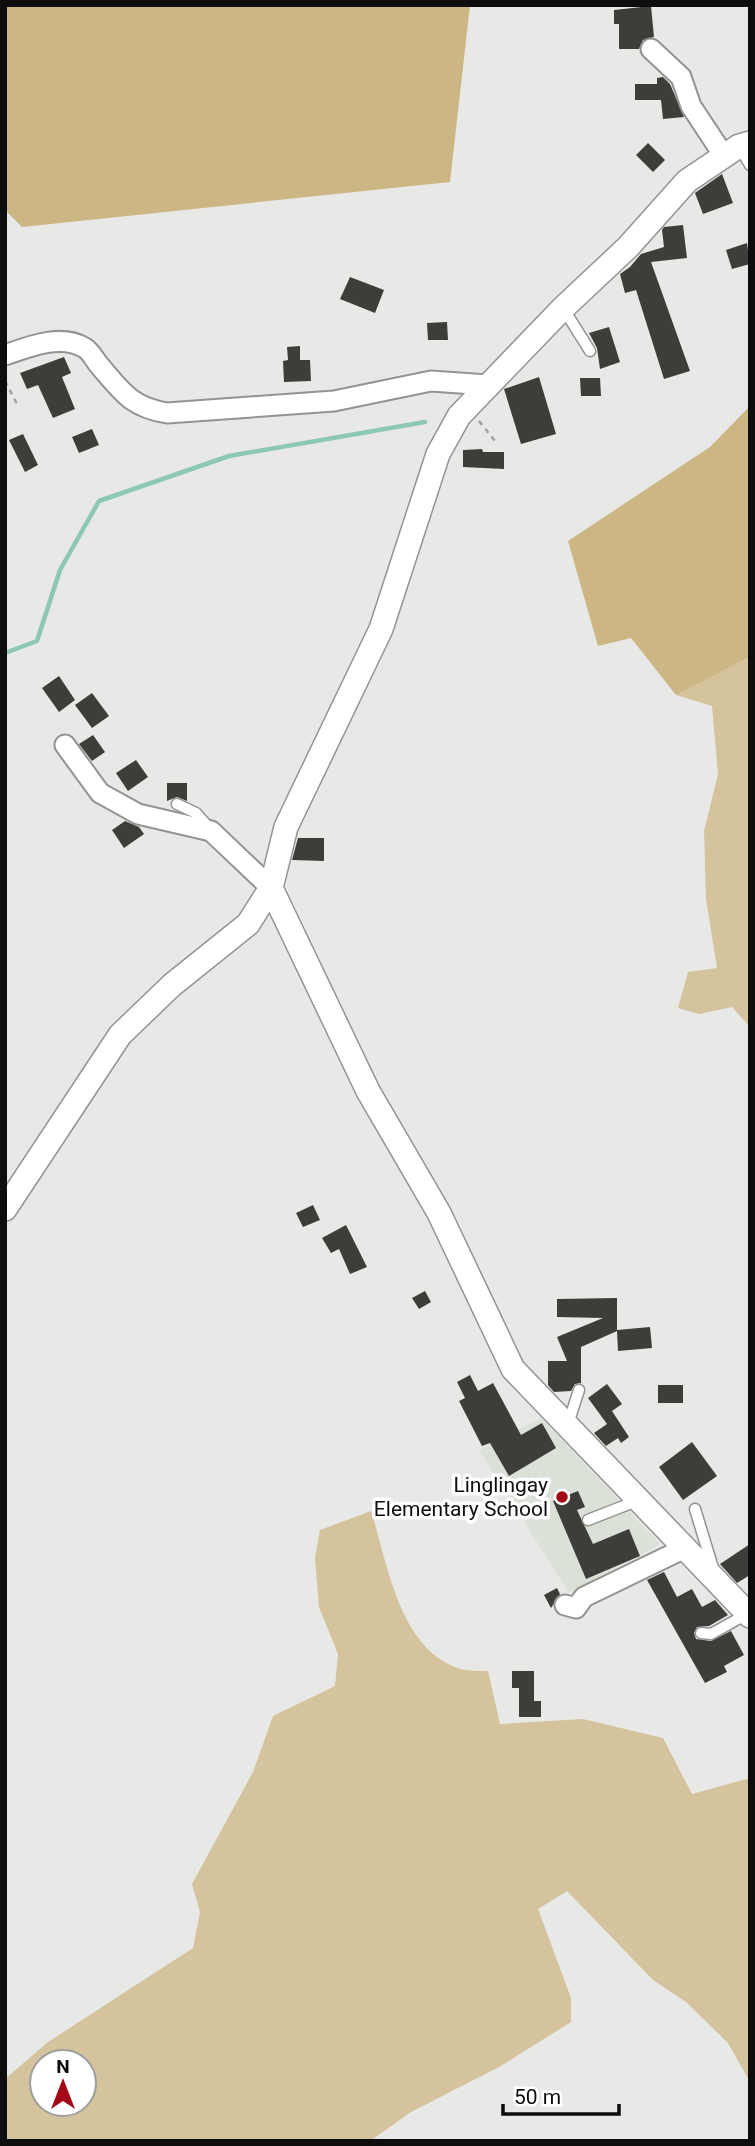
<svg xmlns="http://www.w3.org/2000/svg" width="755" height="2146" viewBox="0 0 755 2146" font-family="Roboto,sans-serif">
<rect width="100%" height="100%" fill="#e8e9e6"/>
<!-- built -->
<path fill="#dce1d7" d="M 541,1418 L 660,1544 L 569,1593 L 479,1450 Z"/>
<!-- green -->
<path fill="#d4c39d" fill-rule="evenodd" d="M 750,657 L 750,1027 L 732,1007 L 699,1014 L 678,1008 L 688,972 L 717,968 L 706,899 L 704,831 L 718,774 L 712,706 L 676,695 Z
M 371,1511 C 388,1564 399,1650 461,1669 C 469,1671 480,1671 488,1671 L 500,1724 L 583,1719 L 663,1738 L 692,1794 L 750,1778 L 750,2082 L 728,2043 L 686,2002 L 653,1980 L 567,1891 L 538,1909 L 571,1998 L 571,2022 L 499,2067 L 411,2112 L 370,2141 L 5,2141 L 5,2079 L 48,2042 L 193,1948 L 200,1912 L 192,1884 L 253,1772 L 273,1716 L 335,1686 L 338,1654 L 319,1607 L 315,1558 L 320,1530 ZM 42,2062 L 84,2062 L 84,2104 L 42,2104 Z"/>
<!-- forest -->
<path fill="#cbb684" d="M 5,5 L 470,5 L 450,182 L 22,227 L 5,210 Z
M 750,406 L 750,657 L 676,695 L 631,638 L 598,646 L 568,541 L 710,447 Z"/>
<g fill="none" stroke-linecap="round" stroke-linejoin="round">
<!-- stream -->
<path stroke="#8cc8b2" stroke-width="4.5" d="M 5,653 L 37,641 L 60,570 L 99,501 L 229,456 L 425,422"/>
</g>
<!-- building -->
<path fill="#3d3d3a" d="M 651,6 L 654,37 L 643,40 L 639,49 L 619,49 L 619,24 L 614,24 L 614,10 Z
M 663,77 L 670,84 L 684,117 L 663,119 L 661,100 L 635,100 L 635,84 L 657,84 L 657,78 Z
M 648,143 L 665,160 L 653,172 L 636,155 Z
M 722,174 L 733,203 L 703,214 L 695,193 Z
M 683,225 L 687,258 L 651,262 L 690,371 L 664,379 L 636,290 L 625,293 L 620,274 L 630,267 L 641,254 L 664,247 L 662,230 L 664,227 Z
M 747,243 L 750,264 L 732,269 L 726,250 Z
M 350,277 L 384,290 L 375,313 L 340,299 Z
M 447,322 L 448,340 L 428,340 L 427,323 Z
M 609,327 L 620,362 L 600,369 L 597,348 L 589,333 Z
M 300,346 L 300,360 L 310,360 L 311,381 L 284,382 L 283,361 L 288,360 L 287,347 Z
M 64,357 L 71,373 L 62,377 L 75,409 L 53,418 L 38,385 L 27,389 L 20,373 Z
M 539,377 L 556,434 L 521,444 L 504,389 Z
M 580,378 L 600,378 L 601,396 L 581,396 Z
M 92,429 L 99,445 L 79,453 L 72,437 Z
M 23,434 L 38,465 L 25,472 L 9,440 Z
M 482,449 L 483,452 L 504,452 L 504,469 L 463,467 L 463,450 Z
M 59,676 L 75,700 L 59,712 L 42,688 Z
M 92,693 L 109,716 L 92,728 L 75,705 Z
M 93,735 L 105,752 L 92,761 L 79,744 Z
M 136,760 L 148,777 L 128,791 L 116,773 Z
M 167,783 L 187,783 L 187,801 L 177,797 L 167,801 Z
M 125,821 L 139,827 L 144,834 L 124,848 L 112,830 Z
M 298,838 L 324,838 L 324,861 L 292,860 Z
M 313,1205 L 320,1220 L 303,1227 L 296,1213 Z
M 346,1225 L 367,1267 L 350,1274 L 339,1249 L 331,1253 L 322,1238 Z
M 425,1291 L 431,1302 L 419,1309 L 412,1298 Z
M 617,1298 L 617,1330 L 650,1327 L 652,1348 L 618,1351 L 617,1331 L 581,1347 L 581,1383 L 575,1384 L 571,1391 L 554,1392 L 548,1385 L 548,1361 L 567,1361 L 557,1337 L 603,1318 L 557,1317 L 557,1299 Z
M 470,1375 L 478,1391 L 493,1383 L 521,1435 L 542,1423 L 556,1448 L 509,1476 L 490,1443 L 482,1446 L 459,1401 L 465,1398 L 457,1382 Z
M 607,1384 L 622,1404 L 612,1411 L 629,1437 L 621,1443 L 618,1438 L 606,1446 L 594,1433 L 607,1424 L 588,1398 Z
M 658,1385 L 683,1385 L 683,1403 L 658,1403 Z
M 692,1442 L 717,1476 L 683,1500 L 659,1467 Z
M 578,1491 L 585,1507 L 577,1510 L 593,1544 L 629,1529 L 640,1556 L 586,1579 L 553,1501 Z
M 750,1544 L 750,1575 L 737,1583 L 720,1564 Z
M 664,1572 L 677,1597 L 692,1589 L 702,1607 L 715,1600 L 728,1615 L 709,1626 L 697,1627 L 694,1633 L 696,1639 L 711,1641 L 731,1631 L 744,1655 L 724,1666 L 727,1672 L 705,1683 L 647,1580 Z
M 557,1588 L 560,1594 L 551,1608 L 544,1595 Z
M 512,1671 L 534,1671 L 534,1701 L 541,1701 L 541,1717 L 519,1717 L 519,1688 L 512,1688 Z"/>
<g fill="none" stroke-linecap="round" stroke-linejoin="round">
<defs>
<path id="service" d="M 739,146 L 750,165
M 563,308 L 590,351
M 177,804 L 196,813 L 211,830
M 568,1424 L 579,1390
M 695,1509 L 713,1568
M 588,1520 L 639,1500
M 701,1633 L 711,1634 L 747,1614"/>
<path id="minor" d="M 651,49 L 681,77 L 691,106 L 724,156
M 5,355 C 28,347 61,333 85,348 C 90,351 95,360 99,365 C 122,392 131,407 167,413 L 334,401 L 431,381 L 488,385
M 65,745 L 100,793 L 138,814 L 211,831 L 271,888
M 565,1605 L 576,1608 L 584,1597 L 683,1549"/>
<path id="tertiary" d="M 750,143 L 739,146 L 687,181 L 628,247 L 563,308 L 459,416 L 438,454 L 381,629 L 286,827 L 271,888 L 368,1091 L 439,1213 L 513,1369 L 750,1616
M 5,1209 L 120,1035 L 172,985 L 248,924 L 271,888"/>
</defs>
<!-- service casing -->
<use href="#service" stroke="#929491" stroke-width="13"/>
<!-- minor casing -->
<use href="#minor" stroke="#929491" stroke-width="23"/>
<!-- tertiary casing -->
<use href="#tertiary" stroke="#929491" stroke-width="26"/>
<!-- path -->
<path stroke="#a3a4a1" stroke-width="2.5" stroke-dasharray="5 5" stroke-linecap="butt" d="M 5,381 L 17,404
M 479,421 L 495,441"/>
<!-- service -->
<use href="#service" stroke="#fff" stroke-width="10"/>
<!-- minor -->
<use href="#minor" stroke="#fff" stroke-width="19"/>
<!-- tertiary -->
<use href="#tertiary" stroke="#fff" stroke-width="23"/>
</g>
<!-- markers -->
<circle fill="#a30816" stroke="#fff" stroke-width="2.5" cx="562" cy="1497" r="7"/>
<g text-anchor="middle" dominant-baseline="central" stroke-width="7" stroke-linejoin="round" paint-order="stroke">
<!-- poi labels -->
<g font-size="21" fill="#0c0d0c" stroke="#fff" text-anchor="end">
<text x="548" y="1485">Linglingay<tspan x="548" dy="24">Elementary School</tspan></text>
</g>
</g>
<!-- border -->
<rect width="755" height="2146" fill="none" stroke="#0c0d0c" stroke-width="14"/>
<!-- north arrow -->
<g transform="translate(63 2083)"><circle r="33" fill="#ffffff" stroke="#9e9e9e" stroke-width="2"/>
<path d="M0-5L12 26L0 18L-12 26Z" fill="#a30816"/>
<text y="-10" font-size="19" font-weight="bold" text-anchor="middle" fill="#0c0d0c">N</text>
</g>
<!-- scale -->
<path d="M503 2104v10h116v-10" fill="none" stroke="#0c0d0c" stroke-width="3.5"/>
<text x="514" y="2104" font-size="21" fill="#0c0d0c" stroke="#ffffff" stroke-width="5" paint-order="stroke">50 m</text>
</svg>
